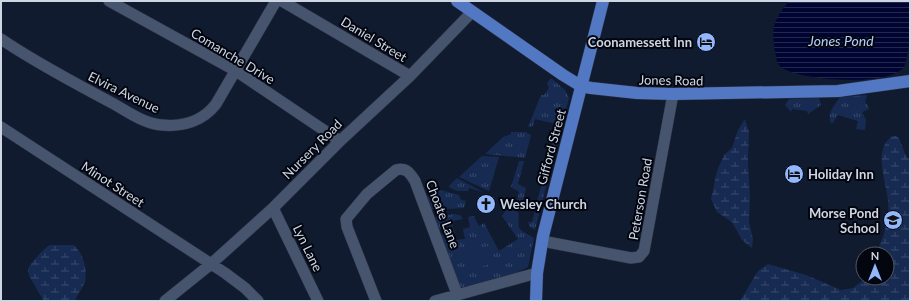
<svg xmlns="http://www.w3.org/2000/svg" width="911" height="302" viewBox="0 0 911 302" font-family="Lato,sans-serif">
<defs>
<pattern id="grass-tufts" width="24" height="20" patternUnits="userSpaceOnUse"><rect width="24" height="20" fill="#172b52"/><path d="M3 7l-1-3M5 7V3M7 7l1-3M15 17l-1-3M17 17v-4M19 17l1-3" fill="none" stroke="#38496b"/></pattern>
<pattern id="wetland-marsh" width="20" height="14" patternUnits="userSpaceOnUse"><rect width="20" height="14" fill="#172b52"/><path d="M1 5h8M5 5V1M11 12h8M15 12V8" fill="none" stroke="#38496b"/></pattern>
<pattern id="water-rules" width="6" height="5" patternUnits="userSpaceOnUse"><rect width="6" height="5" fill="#000430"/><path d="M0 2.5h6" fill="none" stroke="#24284e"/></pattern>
</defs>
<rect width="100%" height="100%" fill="#101b30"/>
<!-- grass -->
<path fill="url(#grass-tufts)" d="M 551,78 L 565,90 L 569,98 L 561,127 L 557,131 L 556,124 L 535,119 L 533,126 L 528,127 L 541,95 L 544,95 L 549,88 L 547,83 Z
M 867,95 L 865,102 L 868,106 L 869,109 L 862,112 L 866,120 L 865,130 L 856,129 L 858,121 L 838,115 L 832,124 C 825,115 835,105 840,97 Z
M 819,98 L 821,105 L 808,114 L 807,111 L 792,109 L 791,112 L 785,105 L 789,99 Z
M 511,132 L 525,132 L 531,135 L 525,158 L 485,154 L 503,137 L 511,134 Z
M 552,138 L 558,140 L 535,230 L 530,227 L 528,222 L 532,222 L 552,142 L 549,140 Z
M 482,156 L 499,157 L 489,191 L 459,177 Z
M 519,161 L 524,161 L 518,184 L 526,188 L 522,205 L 519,207 L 513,204 L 515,200 L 517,201 L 519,192 L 511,187 Z
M 457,178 L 483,192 L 469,188 L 468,191 L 458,191 L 450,188 L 449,186 Z
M 437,189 L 459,195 L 461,200 L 466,201 L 464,208 L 430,210 L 427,197 L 432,192 Z
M 506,210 L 518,211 L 519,228 L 522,231 L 534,238 L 528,267 L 516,273 L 460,288 L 441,235 L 454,229 L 456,240 L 465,239 L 463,229 L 470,227 L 468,217 L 474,216 L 479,226 L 484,223 L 499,251 L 518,239 L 502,216 Z
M 454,214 L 460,215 L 463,219 L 452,221 L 453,226 L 438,230 L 435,217 Z"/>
<!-- wetland -->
<path fill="url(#wetland-marsh)" d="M 745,119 L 749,132 L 748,163 L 750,197 L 749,222 L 753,239 L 752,248 L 742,240 L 732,222 L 717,212 L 711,199 L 717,171 L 724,155 L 732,148 L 738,130 Z
M 892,136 L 897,136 C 903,143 903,155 910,160 L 910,301 L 740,301 L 758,271 L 768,264 L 806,275 L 841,290 L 853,288 L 866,278 L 887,278 L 887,254 L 876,254 C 878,247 882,241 884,234 C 886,228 886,220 888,213 C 892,190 869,154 892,136 Z
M 50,245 L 73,245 C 83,251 89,273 84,284 C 82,290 77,294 75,301 L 44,301 L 29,276 C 29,274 28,271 28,269 C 29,265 45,247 50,245 Z"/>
<!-- garden -->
<path fill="#172b52" d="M 488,246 L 493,263 L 470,270 L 465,253 Z"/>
<!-- water -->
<path fill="url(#water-rules)" d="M 789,1 L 910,1 C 910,19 911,51 904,67 C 890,87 799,81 781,67 C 776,63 776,56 775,51 C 771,25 774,21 789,1 Z"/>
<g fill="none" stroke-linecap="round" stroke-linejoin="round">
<defs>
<path id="minor" d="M 109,1 L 236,71 L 340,141
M 282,1 L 410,76
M 1,39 C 36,63 75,83 112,103 C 127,111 144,124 162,125 C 183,127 203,121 216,104 L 276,1
M 1,127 L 225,273 L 245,288 L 258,301
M 273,208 L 318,301
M 542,241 L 631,258 L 639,257 L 644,251 L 673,94
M 165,301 L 211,264 L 273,208 L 340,141 L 410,76 L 472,12
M 376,301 L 347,227 L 346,219 L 367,194 L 396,170 C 406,167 410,173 415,181 L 457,294
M 435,301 L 537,273"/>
<path id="major" d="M 457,1 L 563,75 L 581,86 L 591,88 L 637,93 L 673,94 L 838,91 L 910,81
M 536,301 L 537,273 L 543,236 L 603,1"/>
</defs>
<!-- minor casing -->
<use href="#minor" stroke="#2e3344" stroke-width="12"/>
<!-- major casing -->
<use href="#major" stroke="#2e3344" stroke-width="13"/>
<!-- minor -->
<use href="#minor" stroke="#47546d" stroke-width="11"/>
<!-- major -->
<use href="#major" stroke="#5278c3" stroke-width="12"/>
</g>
<!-- icons -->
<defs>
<symbol id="hotel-disc" viewBox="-11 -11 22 22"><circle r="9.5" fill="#92b7fd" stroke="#03060f"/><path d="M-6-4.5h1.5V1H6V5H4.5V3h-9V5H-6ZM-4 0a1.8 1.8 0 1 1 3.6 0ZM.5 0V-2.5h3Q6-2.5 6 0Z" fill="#111"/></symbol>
<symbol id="church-disc" viewBox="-11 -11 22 22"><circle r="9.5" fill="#92b7fd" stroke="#03060f"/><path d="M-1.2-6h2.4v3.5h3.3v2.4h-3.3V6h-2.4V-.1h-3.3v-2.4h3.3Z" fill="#111"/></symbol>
<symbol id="school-disc" viewBox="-11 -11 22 22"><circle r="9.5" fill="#92b7fd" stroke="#03060f"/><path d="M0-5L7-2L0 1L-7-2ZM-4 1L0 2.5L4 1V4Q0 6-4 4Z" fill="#111"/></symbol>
</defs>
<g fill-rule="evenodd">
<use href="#hotel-disc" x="695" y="31" width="22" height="22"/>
<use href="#hotel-disc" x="783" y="163" width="22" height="22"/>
<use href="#church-disc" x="475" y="193" width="22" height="22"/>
<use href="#school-disc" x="882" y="209" width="22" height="22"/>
</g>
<g text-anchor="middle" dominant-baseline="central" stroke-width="4" stroke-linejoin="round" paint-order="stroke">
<!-- street labels -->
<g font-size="13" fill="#ced6e4" stroke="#03060f">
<text transform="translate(374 39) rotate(31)">Daniel Street</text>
<text transform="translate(233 56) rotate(31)">Comanche Drive</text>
<text transform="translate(671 80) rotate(1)">Jones Road</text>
<text transform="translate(124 92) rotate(26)">Elvira Avenue</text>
<text transform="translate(551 147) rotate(-75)">Gifford Street</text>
<text transform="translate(312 149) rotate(-45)">Nursery Road</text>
<text transform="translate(113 184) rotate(33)">Minot Street</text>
<text transform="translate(640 199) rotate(-80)">Peterson Road</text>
<text transform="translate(443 214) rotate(69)">Choate Lane</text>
<text transform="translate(308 248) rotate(64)">Lyn Lane</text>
</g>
<!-- poi labels -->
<g font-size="13" font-weight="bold" fill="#ced6e4" stroke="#03060f" text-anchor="end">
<text x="692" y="42">Coonamessett Inn</text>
<text x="808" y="174" text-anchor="start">Holiday Inn</text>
<text x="500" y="204" text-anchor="start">Wesley Church</text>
<text x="879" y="213">Morse Pond<tspan x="879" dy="15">School</tspan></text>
</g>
<!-- water labels -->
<g font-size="14" font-style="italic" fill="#b3cdfc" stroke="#03060f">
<text x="841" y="40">Jones Pond</text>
</g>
</g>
<!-- border -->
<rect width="911" height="302" fill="none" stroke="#ced6e4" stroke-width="4"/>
<!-- north arrow -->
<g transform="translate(875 266)"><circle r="19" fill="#03060f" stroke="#545964"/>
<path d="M0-3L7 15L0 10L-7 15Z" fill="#92b7fd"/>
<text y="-6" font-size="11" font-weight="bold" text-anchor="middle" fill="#ced6e4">N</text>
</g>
</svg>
